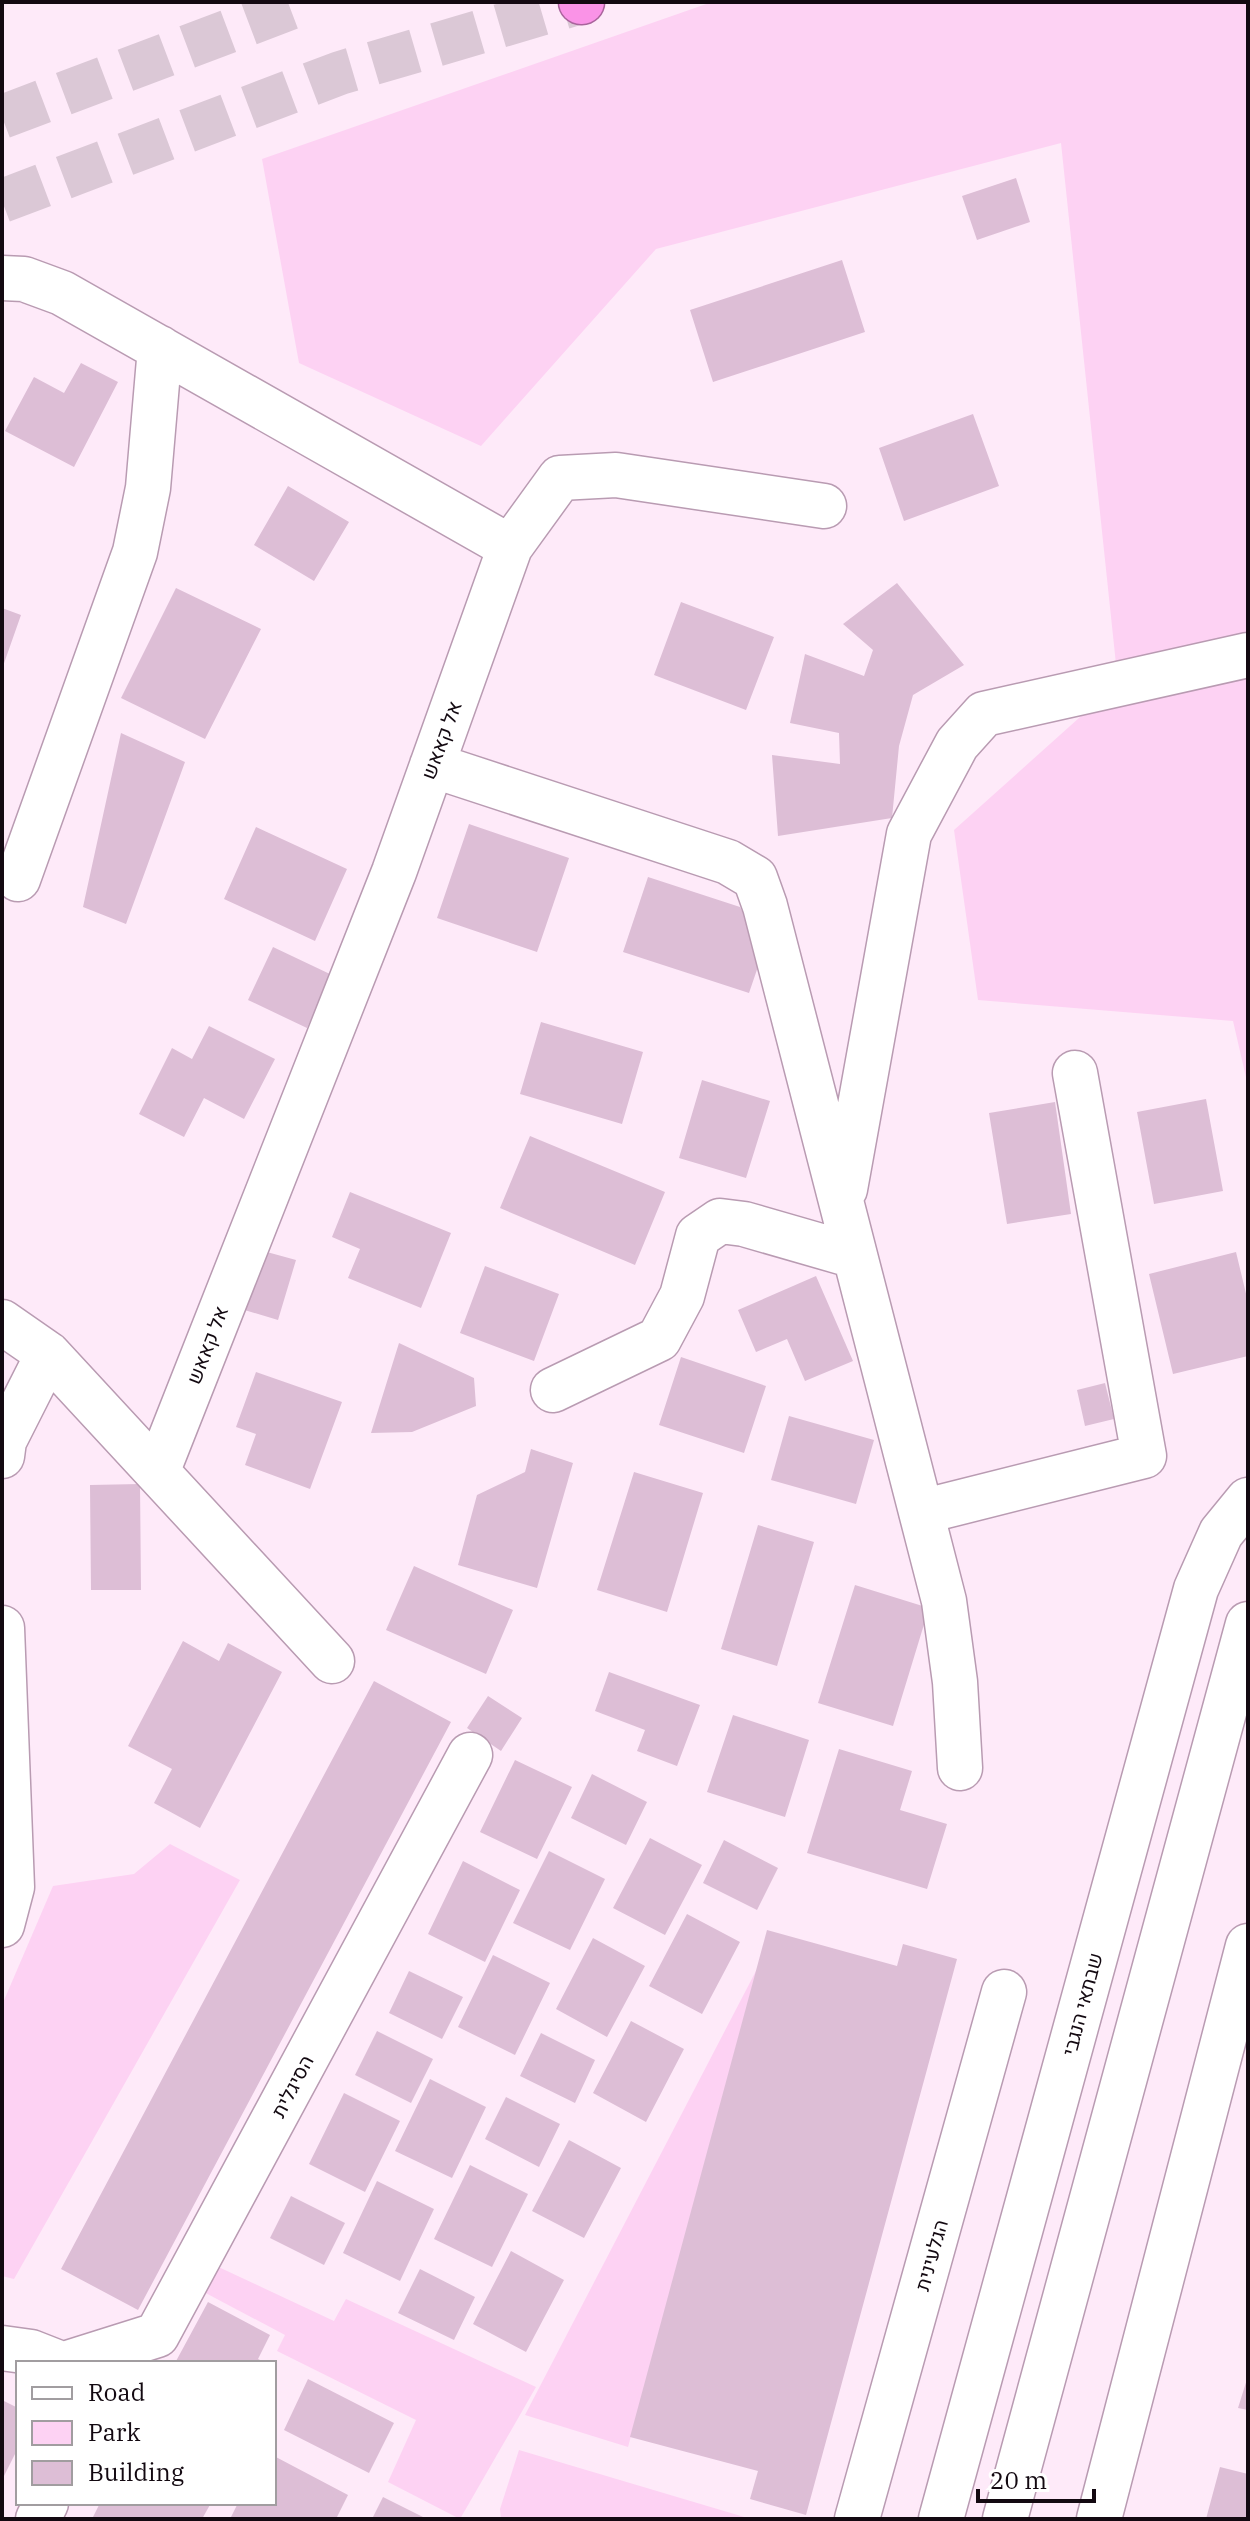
<svg xmlns="http://www.w3.org/2000/svg" width="1250" height="2521" viewBox="0 0 1250 2521" font-family="'IBM Plex Serif',Heebo,serif">
<rect width="100%" height="100%" fill="#feeaf9"/>
<!-- green -->
<path fill="#fdd2f3" d="M 712,2 L 1248,2 L 1248,1086 L 1233,1021 L 978,1000 L 954,830 L 1118,683 L 1061,143 L 656,249 L 481,446 L 299,363 L 262,159 Z
M 170,1844 L 240,1880 L 14,2279 L 2,2276 L 2,2005 L 53,1886 L 134,1874 Z
M 757,1969 L 628,2447 L 525,2415 Z
M 210,2263 L 334,2321 L 346,2299 L 536,2387 L 460,2519 L 388,2482 L 416,2420 L 277,2351 L 285,2335 L 200,2290 Z
M 519,2450 L 751,2519 L 501,2519 L 500,2509 Z"/>
<!-- building -->
<path fill="#ddbed6" d="M 1016,178 L 1030,222 L 977,240 L 962,196 Z
M 842,260 L 865,332 L 713,382 L 690,310 Z
M 81,363 L 118,382 L 74,467 L 5,431 L 34,377 L 64,393 Z
M 973,414 L 999,486 L 904,521 L 879,448 Z
M 288,486 L 349,522 L 314,581 L 254,545 Z
M 897,583 L 964,665 L 913,695 L 899,746 L 892,818 L 778,836 L 772,755 L 840,764 L 839,733 L 790,723 L 805,654 L 864,676 L 873,650 L 843,624 Z
M 176,588 L 261,629 L 205,739 L 121,698 Z
M 681,602 L 774,637 L 746,710 L 654,675 Z
M 2,608 L 21,615 L 2,669 Z
M 121,733 L 185,762 L 126,924 L 83,907 Z
M 469,824 L 569,858 L 537,952 L 437,918 Z
M 256,827 L 347,869 L 315,941 L 224,899 Z
M 648,877 L 740,907 L 763,952 L 749,993 L 623,952 Z
M 273,947 L 332,975 L 307,1028 L 248,1000 Z
M 541,1022 L 643,1052 L 622,1124 L 520,1094 Z
M 209,1026 L 275,1059 L 244,1119 L 204,1098 L 184,1137 L 139,1114 L 172,1048 L 192,1059 Z
M 702,1080 L 770,1101 L 746,1178 L 679,1158 Z
M 1206,1099 L 1223,1191 L 1154,1204 L 1137,1112 Z
M 1055,1102 L 1071,1214 L 1007,1224 L 989,1113 Z
M 530,1136 L 665,1192 L 635,1265 L 500,1208 Z
M 350,1192 L 451,1233 L 421,1308 L 348,1278 L 360,1249 L 332,1237 Z
M 256,1249 L 296,1260 L 278,1320 L 238,1308 Z
M 1236,1252 L 1248,1302 L 1248,1356 L 1173,1374 L 1149,1274 Z
M 485,1266 L 559,1294 L 534,1361 L 460,1333 Z
M 816,1276 L 853,1361 L 805,1381 L 787,1339 L 756,1352 L 738,1310 Z
M 399,1343 L 474,1378 L 476,1406 L 412,1432 L 371,1433 Z
M 681,1357 L 766,1386 L 744,1453 L 659,1425 Z
M 256,1372 L 342,1402 L 310,1489 L 245,1465 L 256,1434 L 236,1427 Z
M 1105,1383 L 1114,1419 L 1085,1426 L 1077,1390 Z
M 789,1416 L 874,1440 L 856,1504 L 771,1480 Z
M 531,1449 L 573,1463 L 537,1588 L 458,1565 L 477,1495 L 525,1472 Z
M 634,1472 L 703,1493 L 667,1612 L 597,1590 Z
M 140,1484 L 141,1590 L 91,1590 L 90,1485 Z
M 758,1525 L 814,1542 L 777,1666 L 721,1649 Z
M 414,1566 L 513,1610 L 486,1674 L 386,1630 Z
M 855,1585 L 929,1608 L 893,1726 L 818,1703 Z
M 183,1641 L 219,1661 L 228,1643 L 282,1672 L 200,1828 L 154,1803 L 172,1769 L 128,1746 Z
M 609,1672 L 700,1705 L 677,1766 L 637,1751 L 645,1730 L 595,1711 Z
M 374,1681 L 451,1722 L 138,2310 L 61,2269 Z
M 488,1696 L 522,1718 L 501,1751 L 467,1728 Z
M 733,1715 L 809,1740 L 785,1817 L 707,1792 Z
M 839,1749 L 912,1771 L 900,1810 L 947,1824 L 927,1889 L 807,1853 Z
M 515,1760 L 572,1787 L 537,1859 L 480,1832 Z
M 592,1774 L 647,1802 L 626,1845 L 571,1818 Z
M 650,1838 L 702,1865 L 665,1935 L 613,1908 Z
M 724,1840 L 778,1868 L 757,1910 L 703,1883 Z
M 549,1851 L 605,1879 L 570,1950 L 513,1923 Z
M 463,1861 L 520,1890 L 485,1962 L 428,1934 Z
M 687,1914 L 740,1942 L 702,2014 L 649,1986 Z
M 767,1930 L 897,1966 L 903,1944 L 957,1959 L 806,2515 L 750,2499 L 758,2471 L 630,2437 Z
M 593,1938 L 645,1966 L 607,2037 L 556,2009 Z
M 493,1955 L 550,1983 L 515,2055 L 458,2027 Z
M 409,1971 L 463,1997 L 442,2039 L 389,2013 Z
M 631,2021 L 684,2049 L 646,2122 L 593,2093 Z
M 377,2031 L 433,2059 L 411,2103 L 355,2075 Z
M 541,2033 L 595,2060 L 575,2103 L 520,2076 Z
M 430,2079 L 486,2107 L 452,2178 L 395,2151 Z
M 344,2093 L 400,2121 L 365,2192 L 309,2164 Z
M 506,2097 L 560,2124 L 539,2167 L 485,2139 Z
M 569,2140 L 621,2168 L 584,2238 L 532,2211 Z
M 470,2165 L 528,2194 L 492,2267 L 434,2239 Z
M 377,2181 L 434,2209 L 400,2281 L 343,2253 Z
M 291,2196 L 345,2223 L 324,2265 L 270,2238 Z
M 511,2251 L 564,2280 L 526,2352 L 473,2324 Z
M 420,2269 L 475,2297 L 454,2340 L 398,2313 Z
M 208,2302 L 270,2335 L 258,2359 L 266,2363 L 175,2363 Z
M 1248,2376 L 1248,2410 L 1238,2408 Z
M 308,2379 L 394,2423 L 369,2473 L 284,2430 Z
M 2,2400 L 18,2408 L 18,2448 L 2,2480 Z
M 274,2456 L 348,2495 L 336,2519 L 230,2519 L 238,2503 L 274,2503 Z
M 1220,2467 L 1248,2474 L 1248,2519 L 1206,2519 Z
M 383,2497 L 427,2519 L 372,2519 Z
M 100,2503 L 211,2503 L 202,2519 L 92,2519 Z"/>
<g fill="none" stroke-linecap="round" stroke-linejoin="round">
<!-- highway-tunnel -->
<path stroke="#dbc8d6" stroke-width="44" stroke-dasharray="44 22" stroke-linecap="butt" d="M 2,117 L 306,2
M 2,201 L 340,73 L 581,2"/>
<defs>
<path id="minor" d="M 2,278 L 24,279 L 62,293 L 510,547 L 394,872 L 158,1470
M 510,547 L 560,478 L 616,475 L 824,506
M 432,765 L 728,862 L 755,878 L 765,906 L 944,1601 L 955,1682 L 960,1768
M 18,879 L 135,552 L 148,488 L 160,348
M 845,1189 L 909,834 L 957,744 L 984,714 L 1248,655
M 2,1322 L 48,1354 L 332,1661
M 553,1390 L 659,1339 L 682,1296 L 698,1236 L 720,1221 L 744,1224 L 855,1256
M 2,1456 L 4,1441 L 48,1354
M 921,1512 L 1144,1456 L 1075,1073
M 2,1628 L 12,1887 L 2,1925
M 2,2348 L 31,2352 L 59,2363
M 68,2363 L 157,2335 L 470,1755
M 38,2519 L 46,2503
M 857,2519 L 1004,1992
M 941,2519 L 1196,1589 L 1221,1533 L 1248,1500
M 1005,2519 L 1248,1624
M 1099,2519 L 1248,1946"/>
<path id="highway" d="M 581,2 L 582,2"/>
</defs>
<!-- minor casing -->
<use href="#minor" stroke="#b99bb2" stroke-width="47"/>
<!-- highway casing -->
<use href="#highway" stroke="#a9639c" stroke-width="47"/>
<!-- minor -->
<use href="#minor" stroke="#fff" stroke-width="44"/>
<!-- highway -->
<use href="#highway" stroke="#fa93e7" stroke-width="44"/>
</g>
<g text-anchor="middle" dominant-baseline="central" stroke-width="6" stroke-linejoin="round" paint-order="stroke">
<!-- street labels -->
<g font-size="20" fill="#130911" stroke="#fff">
<text transform="translate(441 740) rotate(-70)">אל קאאש</text>
<text transform="translate(207 1345) rotate(-69)">אל קאאש</text>
<text transform="translate(1082 2004) rotate(-75)">שבתאי הנגבי</text>
<text transform="translate(292 2086) rotate(-62)">הסיגלית</text>
<text transform="translate(931 2255) rotate(-74)">הגלעינית</text>
</g>
</g>
<!-- border -->
<rect width="1250" height="2521" fill="none" stroke="#130911" stroke-width="8"/>
<!-- legend -->
<rect x="16" y="2361" width="260" height="144" fill="#ffffff" stroke="#a19da0" stroke-width="2"/>
<rect x="32" y="2387" width="40" height="12" fill="#ffffff" stroke="#a19da0" stroke-width="2"/>
<text x="88" y="2401" font-size="24" fill="#130911">Road</text>
<rect x="32" y="2421" width="40" height="24" fill="#fdd2f3" stroke="#a19da0" stroke-width="2"/>
<text x="88" y="2441" font-size="24" fill="#130911">Park</text>
<rect x="32" y="2461" width="40" height="24" fill="#ddbed6" stroke="#a19da0" stroke-width="2"/>
<text x="88" y="2481" font-size="24" fill="#130911">Building</text>
<!-- scale -->
<path d="M978 2489v12h116v-12" fill="none" stroke="#130911" stroke-width="4"/>
<text x="990" y="2489" font-size="24" fill="#130911" stroke="#ffffff" stroke-width="6" paint-order="stroke">20 m</text>
</svg>
